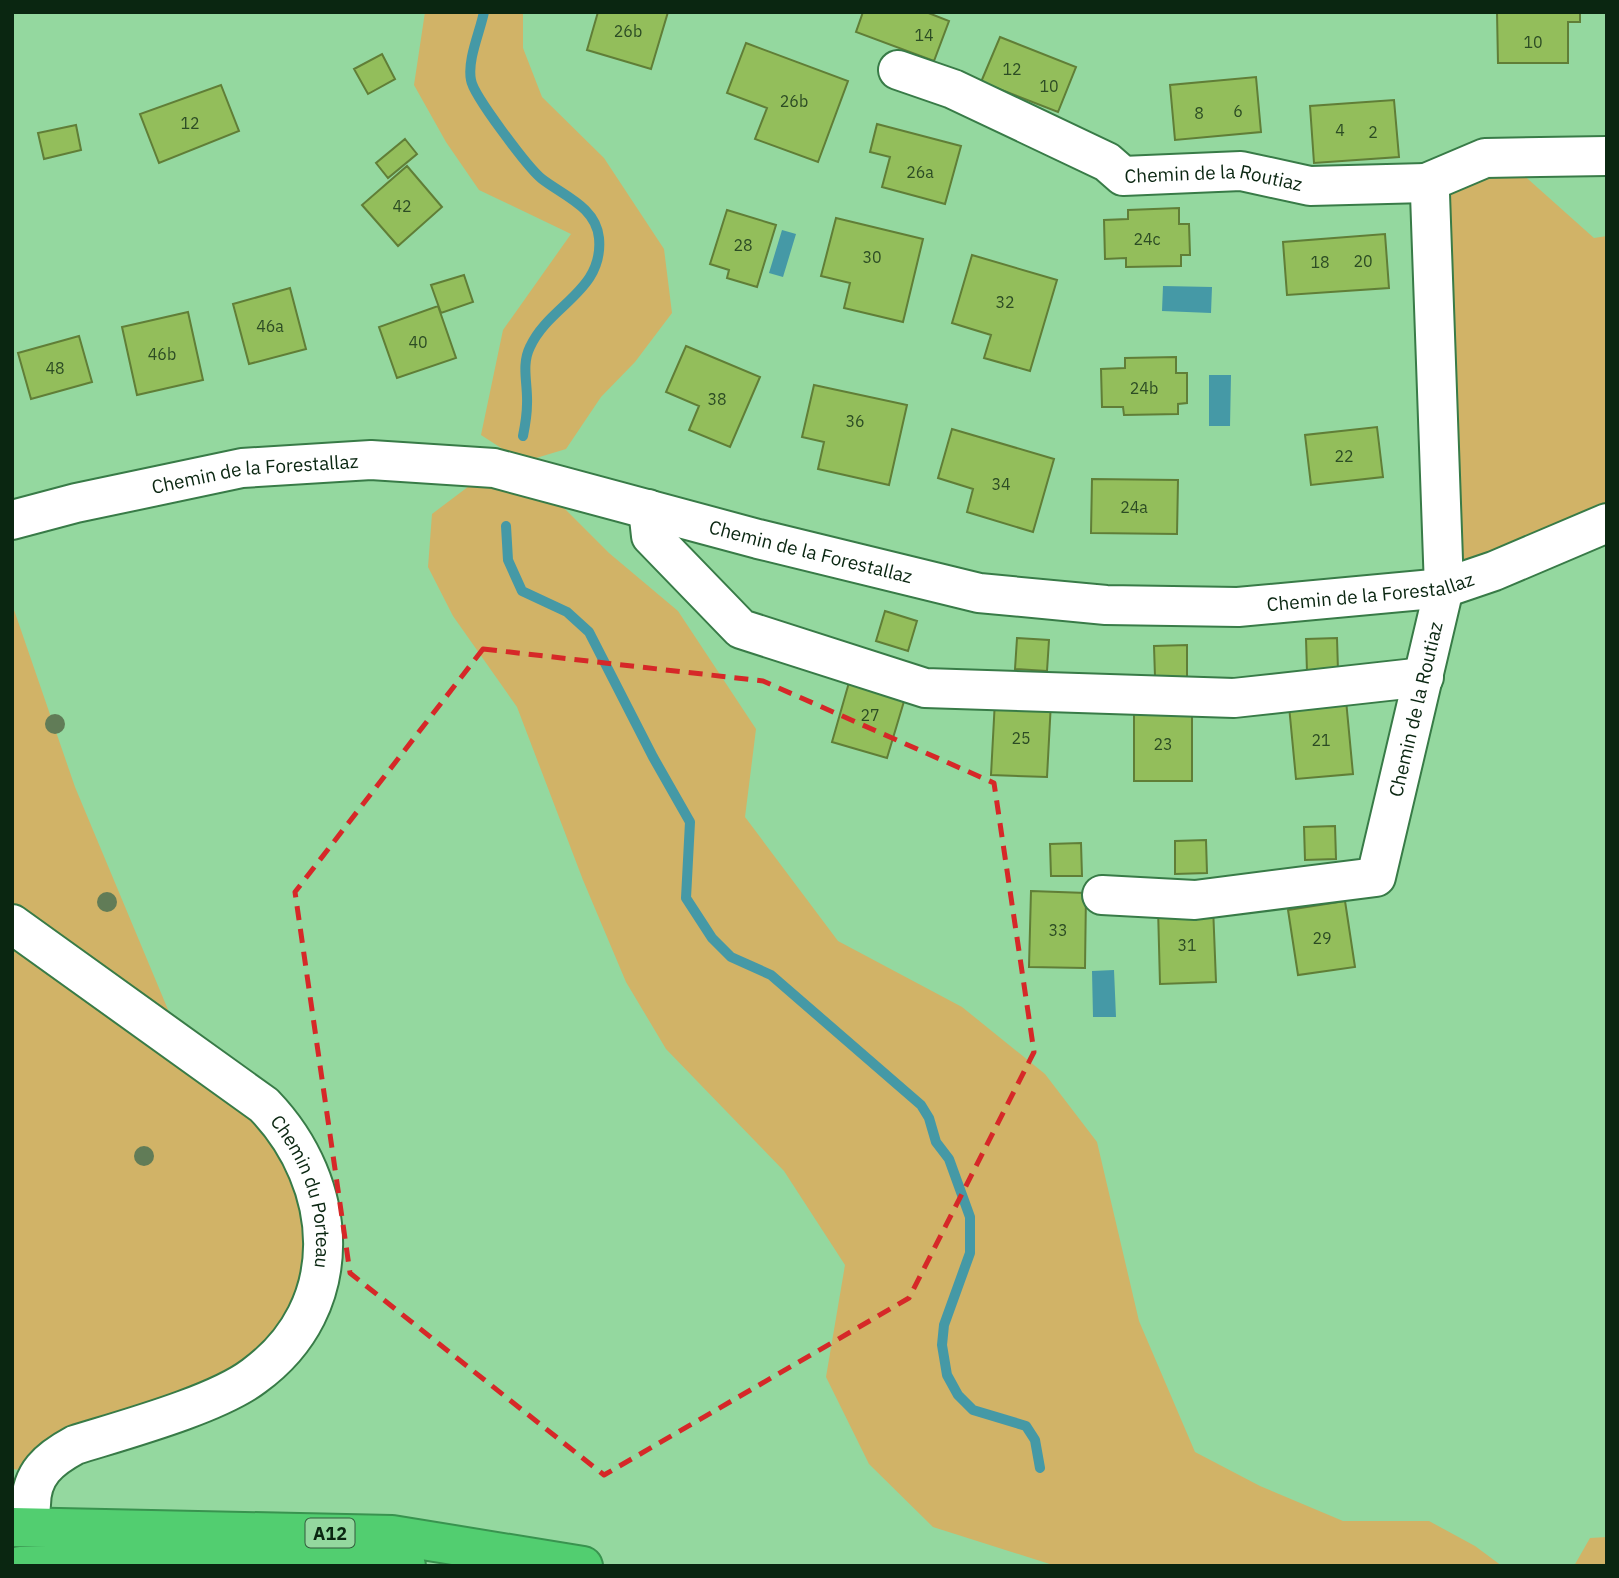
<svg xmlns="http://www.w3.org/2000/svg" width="1619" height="1578" viewBox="0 0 1619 1578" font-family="'IBM Plex Sans',sans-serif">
<rect width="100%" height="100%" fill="#94d89f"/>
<!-- green -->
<path fill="#d1b367" d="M 425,12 L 523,12 L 523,48 L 542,97 L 604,158 L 664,249 L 672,313 L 635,362 L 601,397 L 566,449 L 523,462 L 481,435 L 503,330 L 571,234 L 479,190 L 446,142 L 414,85 Z
M 1520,172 L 1594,238 L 1607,236 L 1607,510 L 1481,563 L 1463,559 L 1460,533 L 1443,198 L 1467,177 Z
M 485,474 L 553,497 L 609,553 L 678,611 L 756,729 L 745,817 L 838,941 L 962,1007 L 1045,1074 L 1097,1142 L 1139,1321 L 1195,1452 L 1260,1486 L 1343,1521 L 1429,1521 L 1475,1546 L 1502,1566 L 1056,1566 L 933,1527 L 869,1464 L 826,1377 L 845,1265 L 784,1171 L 666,1049 L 626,982 L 583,880 L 517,707 L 453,616 L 428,567 L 432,514 Z
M 12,604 L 75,787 L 169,1012 L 12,903 Z
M 12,941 L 243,1104 L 275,1139 L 305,1218 L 306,1265 L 292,1338 L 39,1472 L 12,1469 Z
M 1607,1537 L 1607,1566 L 1574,1566 L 1590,1538 Z"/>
<!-- water -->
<path fill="#4599a6" d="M 782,230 L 796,234 L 783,277 L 769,273 Z
M 1163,286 L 1212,287 L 1211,313 L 1162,311 Z
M 1209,375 L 1231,375 L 1230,426 L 1209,426 Z
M 1114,970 L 1116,1017 L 1093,1017 L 1092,971 Z"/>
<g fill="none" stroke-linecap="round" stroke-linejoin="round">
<!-- stream -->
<path stroke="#4599a6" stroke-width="10" d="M 484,12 C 480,32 467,60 471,80 C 473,95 529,169 542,179 C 564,196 596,207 599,238 C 604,291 549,305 530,347 C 521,365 528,384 527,404 C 527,415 525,426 523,436
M 506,526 L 508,560 L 522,591 L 567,612 L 589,632 L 653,757 L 690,822 L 686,898 L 712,938 L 731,957 L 771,975 L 921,1105 L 929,1118 L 936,1142 L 949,1159 L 970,1217 L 970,1253 L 944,1325 L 942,1345 L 947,1375 L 958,1395 L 973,1410 L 1026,1426 L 1035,1440 L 1040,1468"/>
</g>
<!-- building -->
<path fill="#93be5b" stroke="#607e37" stroke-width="2" d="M 598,12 L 668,12 L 651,69 L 587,50 Z
M 863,12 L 926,12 L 949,21 L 934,61 L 856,32 Z
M 1497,12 L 1580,12 L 1580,22 L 1568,22 L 1568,63 L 1498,63 Z
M 1000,37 L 1076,67 L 1058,112 L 981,82 Z
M 746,43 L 848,81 L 818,162 L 755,139 L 767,108 L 727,93 Z
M 382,54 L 395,79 L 368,94 L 354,69 Z
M 1256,77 L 1261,132 L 1175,140 L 1170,85 Z
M 221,85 L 239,131 L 159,163 L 140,114 Z
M 1394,100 L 1399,157 L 1314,163 L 1310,106 Z
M 877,124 L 961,146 L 945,204 L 882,187 L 890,157 L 870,152 Z
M 76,125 L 81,150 L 44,159 L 38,133 Z
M 405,139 L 417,154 L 388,178 L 376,163 Z
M 407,166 L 442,207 L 398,246 L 362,205 Z
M 1179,208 L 1179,224 L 1189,224 L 1190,255 L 1181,255 L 1181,266 L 1126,267 L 1126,258 L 1105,259 L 1104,220 L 1128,219 L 1128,210 Z
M 727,210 L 776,225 L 757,287 L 727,278 L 729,270 L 710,264 Z
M 836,218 L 923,239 L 903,322 L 844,308 L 850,283 L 821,276 Z
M 1385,234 L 1389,288 L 1287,295 L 1283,242 Z
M 972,255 L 1057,280 L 1030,371 L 984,358 L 991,335 L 952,323 Z
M 464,275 L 473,302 L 441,313 L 431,285 Z
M 290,288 L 306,349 L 249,364 L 233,304 Z
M 438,306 L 456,358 L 397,378 L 379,327 Z
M 188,312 L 203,380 L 137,395 L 122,327 Z
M 79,336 L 92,382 L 31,399 L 18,353 Z
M 686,346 L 760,377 L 730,447 L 689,430 L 699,406 L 666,392 Z
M 1176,357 L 1176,373 L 1187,373 L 1187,403 L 1178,404 L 1178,414 L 1124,415 L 1123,407 L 1102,407 L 1101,369 L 1125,368 L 1125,358 Z
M 814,385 L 907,405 L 889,485 L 818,469 L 824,442 L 802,437 Z
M 1377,427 L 1383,477 L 1311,485 L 1305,435 Z
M 952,429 L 1054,459 L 1033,532 L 967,512 L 973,489 L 938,478 Z
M 1092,479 L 1178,480 L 1177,534 L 1091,533 Z
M 885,611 L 917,621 L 908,651 L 876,641 Z
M 1017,638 L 1049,640 L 1047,671 L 1015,669 Z
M 1337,638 L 1338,671 L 1307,672 L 1306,639 Z
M 1187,645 L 1187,677 L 1155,677 L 1154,646 Z
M 852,672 L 908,688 L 887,758 L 832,742 Z
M 995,700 L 1051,702 L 1047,777 L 991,775 Z
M 1346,700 L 1353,774 L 1296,779 L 1289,706 Z
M 1134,707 L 1192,707 L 1192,781 L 1134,781 Z
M 1335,826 L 1336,859 L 1305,860 L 1304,827 Z
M 1206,840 L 1207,873 L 1175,874 L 1175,841 Z
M 1081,843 L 1082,876 L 1051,876 L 1050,844 Z
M 1031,891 L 1086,893 L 1085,968 L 1029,967 Z
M 1345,901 L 1355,967 L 1298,975 L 1288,910 Z
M 1213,906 L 1216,982 L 1160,984 L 1158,908 Z"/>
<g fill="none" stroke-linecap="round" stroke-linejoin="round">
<defs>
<g id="minor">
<path id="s1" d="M 898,70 L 953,89 L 1107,162 L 1123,176 L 1241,171 L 1310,186 L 1426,183"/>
<path d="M 648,509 L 651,536 L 741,629 L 925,688 L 1234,698 L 1424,677"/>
<path id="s2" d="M 12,520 L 76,503 L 242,468 L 371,460 L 494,468 L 758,539 L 979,593 L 1106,605 L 1238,607 L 1444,588 L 1494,571 L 1607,523"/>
<path id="s3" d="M 1102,895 L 1195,900 L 1376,877 L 1444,588 L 1430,194 L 1426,183 L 1485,158 L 1607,156"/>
<path id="s4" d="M 12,924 L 264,1105 C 340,1184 349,1307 254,1376 C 216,1405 123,1430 75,1445 C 49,1459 31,1474 31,1505"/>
</g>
<path id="highway" d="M 12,1527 L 392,1535 L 583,1566
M 20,1566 L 216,1563 L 406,1566"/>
</defs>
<!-- minor casing -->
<use href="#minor" stroke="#387b47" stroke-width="42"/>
<!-- highway casing -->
<use href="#highway" stroke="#39934f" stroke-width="42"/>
<!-- minor -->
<use href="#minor" stroke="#fff" stroke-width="38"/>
<!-- highway -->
<use href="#highway" stroke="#52ce70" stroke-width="38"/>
</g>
<!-- trees -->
<g fill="#617c57">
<circle cx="55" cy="724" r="10"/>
<circle cx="107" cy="902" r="10"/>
<circle cx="144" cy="1156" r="10"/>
</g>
<!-- marked area -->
<path fill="none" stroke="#d62828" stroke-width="5" stroke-dasharray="14 9" stroke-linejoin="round" d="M 483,649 L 763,681 L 994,783 L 1034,1052 L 909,1298 L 604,1475 L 350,1273 L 295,892 Z"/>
<g text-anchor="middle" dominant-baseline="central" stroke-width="5" stroke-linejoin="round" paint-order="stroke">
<!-- number labels -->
<g font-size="16" fill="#2c4c24">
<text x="628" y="31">26b</text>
<text x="924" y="35">14</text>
<text x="1533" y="42">10</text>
<text x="1012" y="69">12</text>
<text x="1049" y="86">10</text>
<text x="794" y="101">26b</text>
<text x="1238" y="111">6</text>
<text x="1199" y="113">8</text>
<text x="190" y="123">12</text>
<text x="1340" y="130">4</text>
<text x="1373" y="132">2</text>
<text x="920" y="172">26a</text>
<text x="402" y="206">42</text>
<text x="1147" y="239">24c</text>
<text x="743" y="245">28</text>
<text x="872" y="257">30</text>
<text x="1363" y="261">20</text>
<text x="1320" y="262">18</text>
<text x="1005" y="302">32</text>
<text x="270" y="326">46a</text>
<text x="418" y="342">40</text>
<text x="162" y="354">46b</text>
<text x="55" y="368">48</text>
<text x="1144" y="388">24b</text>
<text x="717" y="399">38</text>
<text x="855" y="421">36</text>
<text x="1344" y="456">22</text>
<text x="1001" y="484">34</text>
<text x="1134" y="507">24a</text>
<text x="870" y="715">27</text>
<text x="1021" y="738">25</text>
<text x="1321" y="740">21</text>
<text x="1163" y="744">23</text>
<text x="1058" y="930">33</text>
<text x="1322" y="938">29</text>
<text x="1187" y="945">31</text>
</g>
<!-- shield labels -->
<rect fill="#94d89f" stroke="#335b3c" stroke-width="2" x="305.5" y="1518.5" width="49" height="29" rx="5"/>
<g font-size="18" font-weight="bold" fill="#0a2611">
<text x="330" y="1533">A12</text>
</g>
<!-- street labels -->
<g font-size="19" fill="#0a2611" stroke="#94d89f">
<text stroke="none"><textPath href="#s1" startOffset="341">Chemin de la Routiaz</textPath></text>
<text stroke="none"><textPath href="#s2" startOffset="248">Chemin de la Forestallaz</textPath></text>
<text stroke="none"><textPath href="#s2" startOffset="816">Chemin de la Forestallaz</textPath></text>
<text stroke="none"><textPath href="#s2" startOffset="1382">Chemin de la Forestallaz</textPath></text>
<text stroke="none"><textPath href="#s3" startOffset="448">Chemin de la Routiaz</textPath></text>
<text stroke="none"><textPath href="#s4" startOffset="408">Chemin du Porteau</textPath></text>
</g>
</g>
<!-- border -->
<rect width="1619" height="1578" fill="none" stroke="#0a2611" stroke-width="28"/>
</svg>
